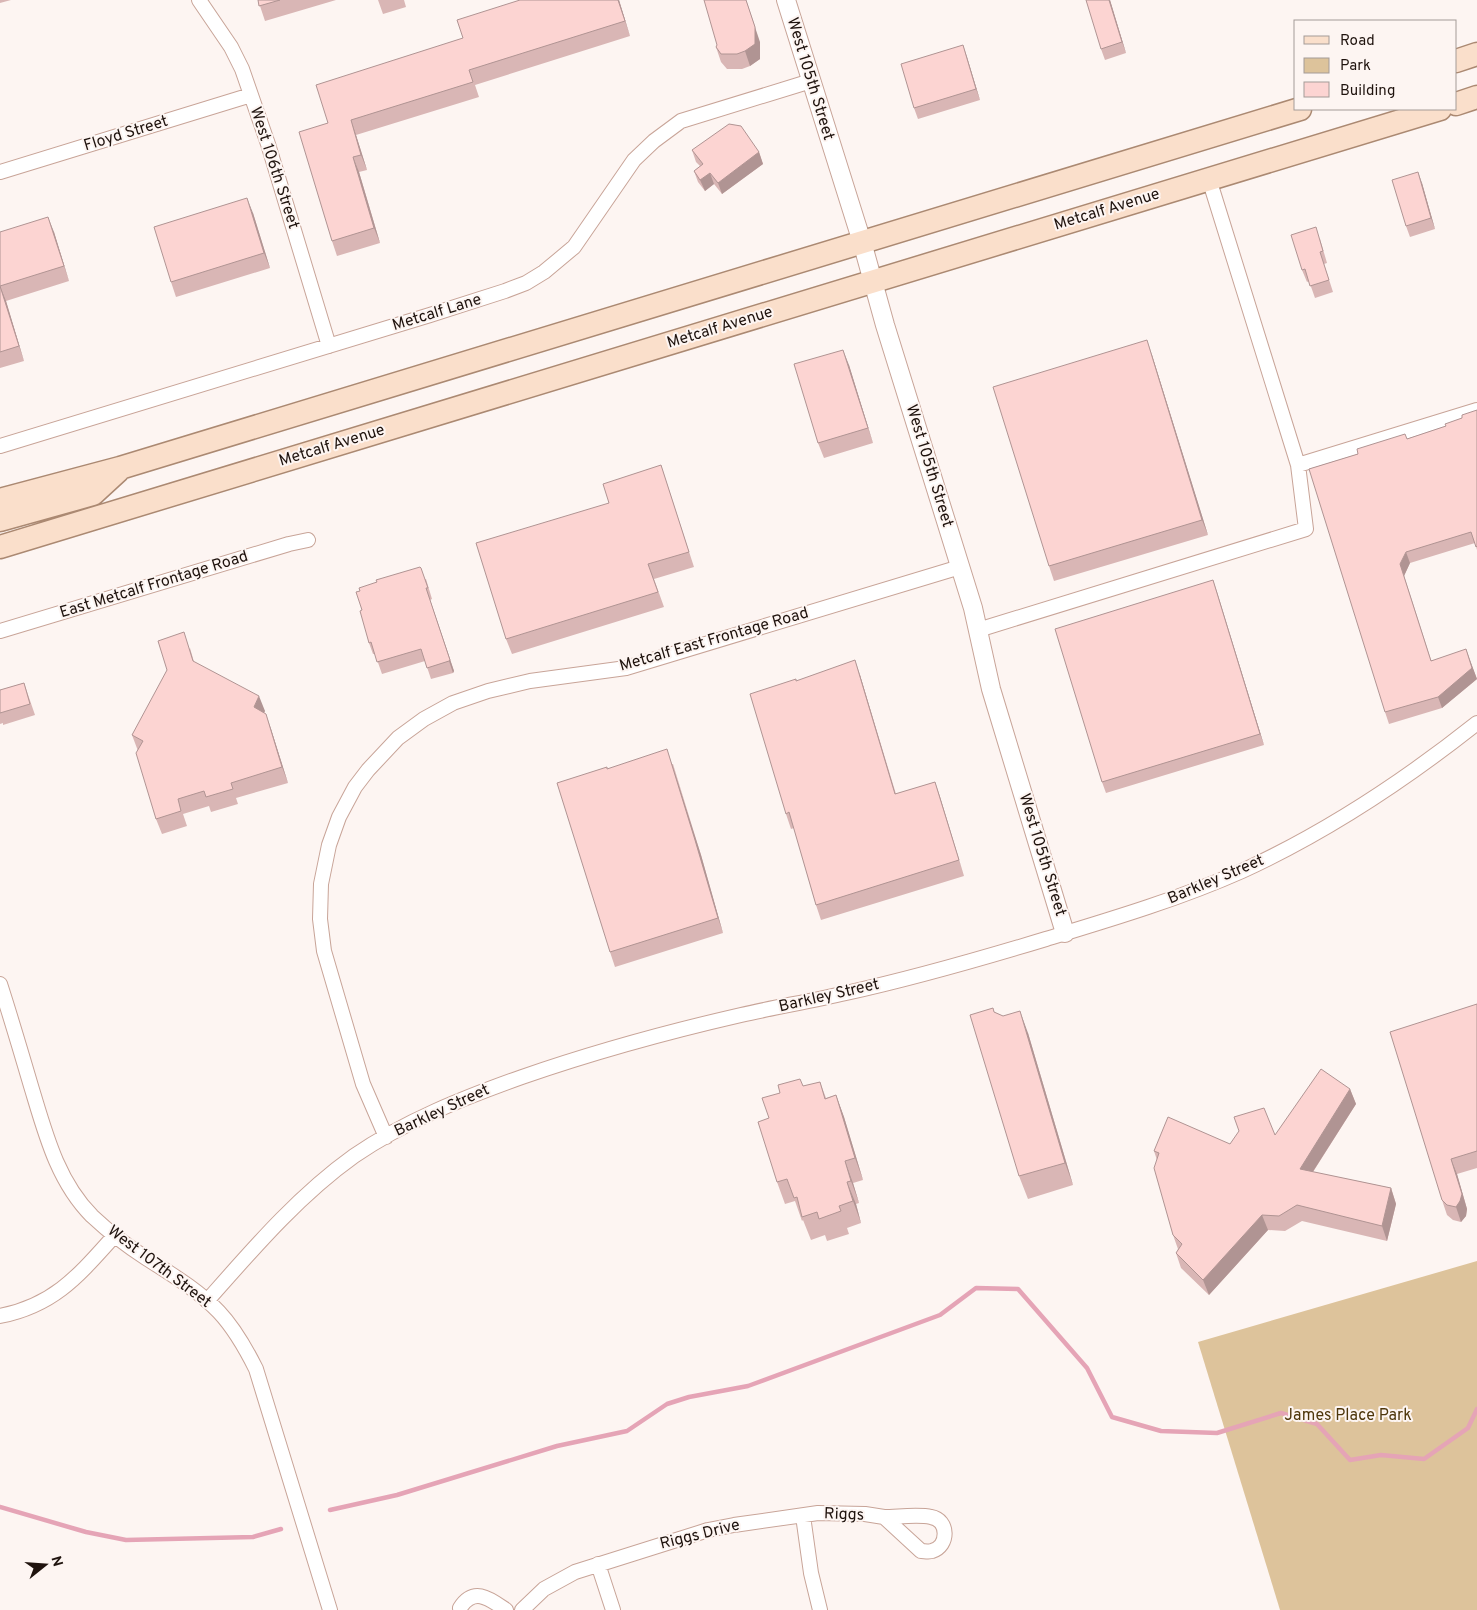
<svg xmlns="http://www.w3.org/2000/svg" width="1477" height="1610" viewBox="0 0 1477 1610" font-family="Overpass,sans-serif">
<rect width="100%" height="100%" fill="#fdf5f2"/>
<!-- park -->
<path fill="#ddc39b" d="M 1477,1261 L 1477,1610 L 1280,1610 L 1198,1342 Z"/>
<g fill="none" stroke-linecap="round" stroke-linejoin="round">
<!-- stream -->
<path stroke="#e5a4b6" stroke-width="4.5" d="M 0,1507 L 86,1532 L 126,1540 L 253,1537 L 281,1529
M 330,1510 L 397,1495 L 557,1446 L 627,1431 L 667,1404 L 689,1397 L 748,1386 L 940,1315 L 976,1288 L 1018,1289 L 1087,1368 L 1112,1417 L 1161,1431 L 1217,1433 L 1281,1413 L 1317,1424 L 1350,1460 L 1381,1455 L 1424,1459 L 1468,1428 L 1477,1409"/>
<defs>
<path id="minor" d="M 199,0 L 231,47 L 242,69 L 268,144 L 329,346
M 0,172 L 251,95
M 0,446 L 430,315 L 505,291 L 526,283 L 544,272 L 574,247 L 634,160 L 654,141 L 681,121 L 811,81
M 1298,465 L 1477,410
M 978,630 L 1306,529 L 1298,465 L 1209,179
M 0,631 L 289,544 L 308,540
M 0,984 C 11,1018 21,1052 31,1086 C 45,1132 57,1181 92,1216 C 108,1231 127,1246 146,1258 C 171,1274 198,1290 219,1312 C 235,1329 246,1349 256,1369 L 330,1610
M 386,1137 L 363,1084 L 324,951 L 320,919 L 321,884 L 329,845 L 339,817 L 355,787 L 368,770 L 398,738 L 424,719 L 453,703 L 488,691 L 530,681 L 626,668 L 960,567
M 207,1301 C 252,1250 298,1196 354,1156 C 405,1121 463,1098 522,1077 C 594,1052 667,1032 741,1015 C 776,1007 812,1001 846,993 C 914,978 980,959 1046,939 C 1112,919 1179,899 1242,871 C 1327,832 1404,781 1477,723
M 0,1316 C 55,1305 79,1275 115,1235
M 803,1516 L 811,1573 L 820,1610
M 598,1564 L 613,1610
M 461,1610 L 460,1608 C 474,1586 490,1599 506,1610
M 522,1610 L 544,1589 L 575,1572 L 708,1530 L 734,1525 L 818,1513 L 865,1514 L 884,1517 L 921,1551 C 924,1551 929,1552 932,1551 C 949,1546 949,1520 931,1517 C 919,1514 897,1517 884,1517"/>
<path id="tertiary" d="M 786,0 L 862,242 L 885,325 L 973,608 L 991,689 L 1065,933"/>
<path id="primary" d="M 1456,61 L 1477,54
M 1456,104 L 1477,97
M 0,500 L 120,468 L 1300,109
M 0,520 L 93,494 L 118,471
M 0,547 L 1440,109"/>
</defs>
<!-- minor casing -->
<use href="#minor" stroke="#c8a498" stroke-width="16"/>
<!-- tertiary casing -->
<use href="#tertiary" stroke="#c8a498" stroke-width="20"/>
<!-- primary casing -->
<use href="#primary" stroke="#ab8972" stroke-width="25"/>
<!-- minor -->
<use href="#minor" stroke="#fff" stroke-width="14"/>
<!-- tertiary -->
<use href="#tertiary" stroke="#fff" stroke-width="18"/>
<!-- primary -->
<use href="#primary" stroke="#fadfcb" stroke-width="22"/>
</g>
<!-- wall -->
<path fill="#d9b6b5" d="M 0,0 L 11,0 L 0,3 Z
M 258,0 L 336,0 L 265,21 Z
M 378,0 L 404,0 L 406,7 L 383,14 Z
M 619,0 L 630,36 L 475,85 L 479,97 L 356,135 L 367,170 L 359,172 L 380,243 L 337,256 L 332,241 L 328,123 Z
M 1110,0 L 1126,53 L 1105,60 L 1101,49 Z
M 760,42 L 760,59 L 750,66 L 742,69 L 727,69 L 721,62 L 716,47 L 717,45 Z
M 963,45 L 980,100 L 918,119 L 914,108 Z
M 692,150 L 759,152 L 763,164 L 722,194 L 714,184 L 705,191 L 698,182 L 694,171 L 700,166 L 696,162 Z
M 1422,183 L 1435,229 L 1410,237 L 1406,226 Z
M 253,213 L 270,268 L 176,297 L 171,282 Z
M 0,232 L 54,232 L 69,281 L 6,301 L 24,361 L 0,368 Z
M 1320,239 L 1327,263 L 1324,264 L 1333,292 L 1315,298 L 1309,281 L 1307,282 L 1302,270 Z
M 1152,355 L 1208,535 L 1054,581 L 1049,566 Z
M 849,365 L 873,443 L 824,458 L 818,443 Z
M 1477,410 L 1477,550 L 1475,543 L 1410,563 L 1404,576 L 1431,660 L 1470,661 L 1477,679 L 1442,708 L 1389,724 L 1385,712 L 1407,439 L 1446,426 Z
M 661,465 L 694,567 L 654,579 L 664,607 L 512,654 L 506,639 L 609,503 Z
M 426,579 L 432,599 L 430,600 L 454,671 L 453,673 L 431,679 L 425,661 L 382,674 L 375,654 L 373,654 L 369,643 L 362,610 L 360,591 Z
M 1213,580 L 1264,745 L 1106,793 L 1102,782 Z
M 190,648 L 194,662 L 265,711 L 264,713 L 271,729 L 288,783 L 236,798 L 238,804 L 211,812 L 209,806 L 183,814 L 187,826 L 162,834 L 156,819 L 138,751 L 132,735 Z
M 860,675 L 896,794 L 935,782 L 940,797 L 964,876 L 821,920 L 816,905 L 794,828 L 791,829 L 786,814 L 796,681 Z
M 24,683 L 35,715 L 3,725 L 3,723 L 0,724 L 0,690 Z
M 673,764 L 701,855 L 723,933 L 615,967 L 610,952 L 607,769 Z
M 1477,1004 L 1477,1168 L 1457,1174 L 1467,1209 L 1466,1216 L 1461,1222 L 1453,1220 L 1447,1215 L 1442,1200 Z
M 994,1012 L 1003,1016 L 1028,1033 L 1073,1185 L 1028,1199 L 1019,1176 Z
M 820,1082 L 826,1098 L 836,1095 L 844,1117 L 863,1180 L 853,1183 L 859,1203 L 856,1204 L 861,1223 L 847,1228 L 849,1234 L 827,1241 L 825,1235 L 811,1240 L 803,1220 L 802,1221 L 795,1201 L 785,1204 L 777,1182 L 769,1118 L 780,1093 Z
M 1350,1089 L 1356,1104 L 1313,1172 L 1391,1188 L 1396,1204 L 1387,1241 L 1302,1221 L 1285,1231 L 1268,1230 L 1209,1295 L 1181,1268 L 1176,1253 L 1178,1249 L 1173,1235 L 1157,1160 L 1154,1151 L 1230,1144 L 1275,1135 Z"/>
<!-- shaded-wall -->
<path fill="#b09493" d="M 618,0 L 619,0 L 630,36 Z
M 746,0 L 760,42 L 760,59 L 750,66 L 745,51 Z
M 1109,0 L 1110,0 L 1126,53 L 1122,42 Z
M 963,45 L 967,57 L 980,100 L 976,89 Z
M 351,120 L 356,135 L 367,170 L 361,155 Z
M 759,152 L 763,164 L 722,194 L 718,183 Z
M 353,157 L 359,172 L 380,243 L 374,228 Z
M 1418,172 L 1422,183 L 1435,229 L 1431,218 Z
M 710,173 L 714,184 L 705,191 L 700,180 Z
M 247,198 L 253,213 L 270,268 L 264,253 Z
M 48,217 L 54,232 L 69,281 L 64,266 Z
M 0,286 L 6,301 L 24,361 L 19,346 Z
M 1147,340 L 1152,355 L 1208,535 L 1202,520 Z
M 843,350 L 849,365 L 873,443 L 868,428 Z
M 1406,552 L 1410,563 L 1404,576 L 1435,672 L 1400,564 Z
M 1213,580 L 1217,592 L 1264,745 L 1260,734 Z
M 426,588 L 454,671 L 453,673 L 449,661 Z
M 1466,649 L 1477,679 L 1442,708 L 1438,697 Z
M 855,660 L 860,675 L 900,810 L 895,794 Z
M 259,696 L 265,711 L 259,722 L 254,707 Z
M 266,714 L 271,729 L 288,783 L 282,767 Z
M 667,749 L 701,855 L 723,933 L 718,918 Z
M 935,782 L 940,797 L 964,876 L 959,860 Z
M 1020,1011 L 1028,1033 L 1073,1185 L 1065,1163 Z
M 1350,1089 L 1356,1104 L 1305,1184 L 1300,1169 Z
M 836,1095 L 844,1117 L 863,1180 L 855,1158 Z
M 1451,1159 L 1457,1174 L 1467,1209 L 1466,1216 L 1461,1222 L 1456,1207 Z
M 845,1161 L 853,1183 L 859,1203 L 851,1181 Z
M 847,1182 L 856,1204 L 861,1223 L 853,1201 Z
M 1391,1188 L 1396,1204 L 1387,1241 L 1382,1226 Z
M 1262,1215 L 1268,1230 L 1209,1295 L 1203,1280 Z"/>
<!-- building -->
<path fill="#fcd4d2" stroke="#b09493" d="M 258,0 L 280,0 L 259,6 Z
M 520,0 L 618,0 L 625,21 L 469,70 L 473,82 L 351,120 L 361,155 L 353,157 L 374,228 L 332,241 L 299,132 L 328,123 L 316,85 L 463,38 L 457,20 Z
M 704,0 L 746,0 L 755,27 L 755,44 L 745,51 L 737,54 L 721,54 L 716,47 L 717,45 Z
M 1086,0 L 1109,0 L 1122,42 L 1101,49 Z
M 963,45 L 976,89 L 914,108 L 901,64 Z
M 729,124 L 741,126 L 759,152 L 718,183 L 710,173 L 700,180 L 694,171 L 703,164 L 692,150 Z
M 1418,172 L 1431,218 L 1406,226 L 1392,180 Z
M 247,198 L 264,253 L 171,282 L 154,227 Z
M 48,217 L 64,266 L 0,286 L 19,346 L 0,352 L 0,232 Z
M 1316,227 L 1323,251 L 1320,252 L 1329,280 L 1310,286 L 1305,269 L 1302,270 L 1291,235 Z
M 1147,340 L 1202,520 L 1049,566 L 993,387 Z
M 843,350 L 868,428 L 818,443 L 794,364 Z
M 1477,410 L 1477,546 L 1476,547 L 1471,532 L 1406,552 L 1400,564 L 1431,661 L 1466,649 L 1472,668 L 1438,697 L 1385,712 L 1309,469 L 1358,454 L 1357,449 L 1405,434 L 1407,439 L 1446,426 L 1445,424 L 1462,418 L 1462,415 Z
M 661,465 L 689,552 L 648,564 L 658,592 L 506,639 L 476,543 L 609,503 L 603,484 Z
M 420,567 L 421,568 L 428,588 L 426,588 L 450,660 L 449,661 L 427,668 L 421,649 L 377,662 L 371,642 L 369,643 L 360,611 L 362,610 L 356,592 L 360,591 L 359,588 L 377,582 L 376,580 Z
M 1213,580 L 1260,734 L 1102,782 L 1055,629 Z
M 184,632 L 193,661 L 259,696 L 254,707 L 266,714 L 282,767 L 231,783 L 233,789 L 206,797 L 204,791 L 178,799 L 181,811 L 156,819 L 136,753 L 143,741 L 132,735 L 167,670 L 158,641 Z
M 855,660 L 895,794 L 935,782 L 959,860 L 816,905 L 789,812 L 786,814 L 750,694 L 796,679 L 796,681 Z
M 24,683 L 30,704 L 0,713 L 0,690 Z
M 667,749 L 695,840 L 718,918 L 610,952 L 557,783 L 607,767 L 607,769 Z
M 1477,1004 L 1477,1151 L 1451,1159 L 1462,1194 L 1460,1201 L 1456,1207 L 1447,1205 L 1442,1200 L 1390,1032 Z
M 993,1008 L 994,1012 L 1003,1016 L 1020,1011 L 1065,1163 L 1019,1176 L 970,1015 Z
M 1321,1069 L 1350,1089 L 1300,1169 L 1391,1188 L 1382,1226 L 1297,1205 L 1279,1216 L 1262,1215 L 1203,1280 L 1176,1253 L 1182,1244 L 1173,1235 L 1154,1168 L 1159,1153 L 1154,1151 L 1168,1117 L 1230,1144 L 1239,1131 L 1234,1117 L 1264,1108 L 1275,1135 Z
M 800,1079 L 803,1086 L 820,1082 L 825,1099 L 836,1095 L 855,1158 L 845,1161 L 851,1181 L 847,1182 L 853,1201 L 839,1206 L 841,1211 L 819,1219 L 817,1212 L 802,1217 L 797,1197 L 794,1198 L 787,1179 L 777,1182 L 758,1122 L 769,1118 L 762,1098 L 780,1093 L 778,1085 Z"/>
<g text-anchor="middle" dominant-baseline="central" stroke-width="4" stroke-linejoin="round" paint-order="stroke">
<!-- street labels -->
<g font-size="16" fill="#1f130e" stroke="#fdf5f2">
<text transform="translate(810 79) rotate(73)">West 105th Street</text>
<text transform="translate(126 134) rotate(-17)">Floyd Street</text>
<text transform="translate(274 168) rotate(72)">West 106th Street</text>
<text transform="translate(1107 210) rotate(-17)">Metcalf Avenue</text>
<text transform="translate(437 313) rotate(-17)">Metcalf Lane</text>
<text transform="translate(720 328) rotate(-17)">Metcalf Avenue</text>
<text transform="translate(332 446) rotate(-17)">Metcalf Avenue</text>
<text transform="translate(929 466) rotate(73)">West 105th Street</text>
<text transform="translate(154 585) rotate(-17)">East Metcalf Frontage Road</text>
<text transform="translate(714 640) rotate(-16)">Metcalf East Frontage Road</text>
<text transform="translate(1042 855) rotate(73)">West 105th Street</text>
<text transform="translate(1216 880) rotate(-23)">Barkley Street</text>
<text transform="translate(829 996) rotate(-13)">Barkley Street</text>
<text transform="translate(442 1111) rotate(-25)">Barkley Street</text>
<text transform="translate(159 1267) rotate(37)">West 107th Street</text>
<text transform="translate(844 1515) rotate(2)">Riggs</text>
<text transform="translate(700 1535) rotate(-14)">Riggs Drive</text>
</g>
<!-- park labels -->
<g font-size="16" fill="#4e360b" stroke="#fdf5f2">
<text x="1348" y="1416">James Place Park</text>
</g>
</g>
<!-- legend -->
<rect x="1294" y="20" width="162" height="90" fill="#fdf5f2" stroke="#a49b97"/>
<rect x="1304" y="36" width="25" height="8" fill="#fadfcb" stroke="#a49b97"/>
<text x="1340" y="45" font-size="15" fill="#1f130e">Road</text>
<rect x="1304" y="58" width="25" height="15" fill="#ddc39b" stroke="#a49b97"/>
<text x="1340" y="70" font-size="15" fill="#1f130e">Park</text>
<rect x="1304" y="82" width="25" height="15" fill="#fcd4d2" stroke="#a49b97"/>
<text x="1340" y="95" font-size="15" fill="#1f130e">Building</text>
<!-- north arrow -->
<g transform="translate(45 1565) rotate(73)" stroke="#fdf5f2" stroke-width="4" paint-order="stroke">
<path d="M0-4L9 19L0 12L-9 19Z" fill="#1f130e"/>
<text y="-8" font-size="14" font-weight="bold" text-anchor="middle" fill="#1f130e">N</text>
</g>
</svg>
